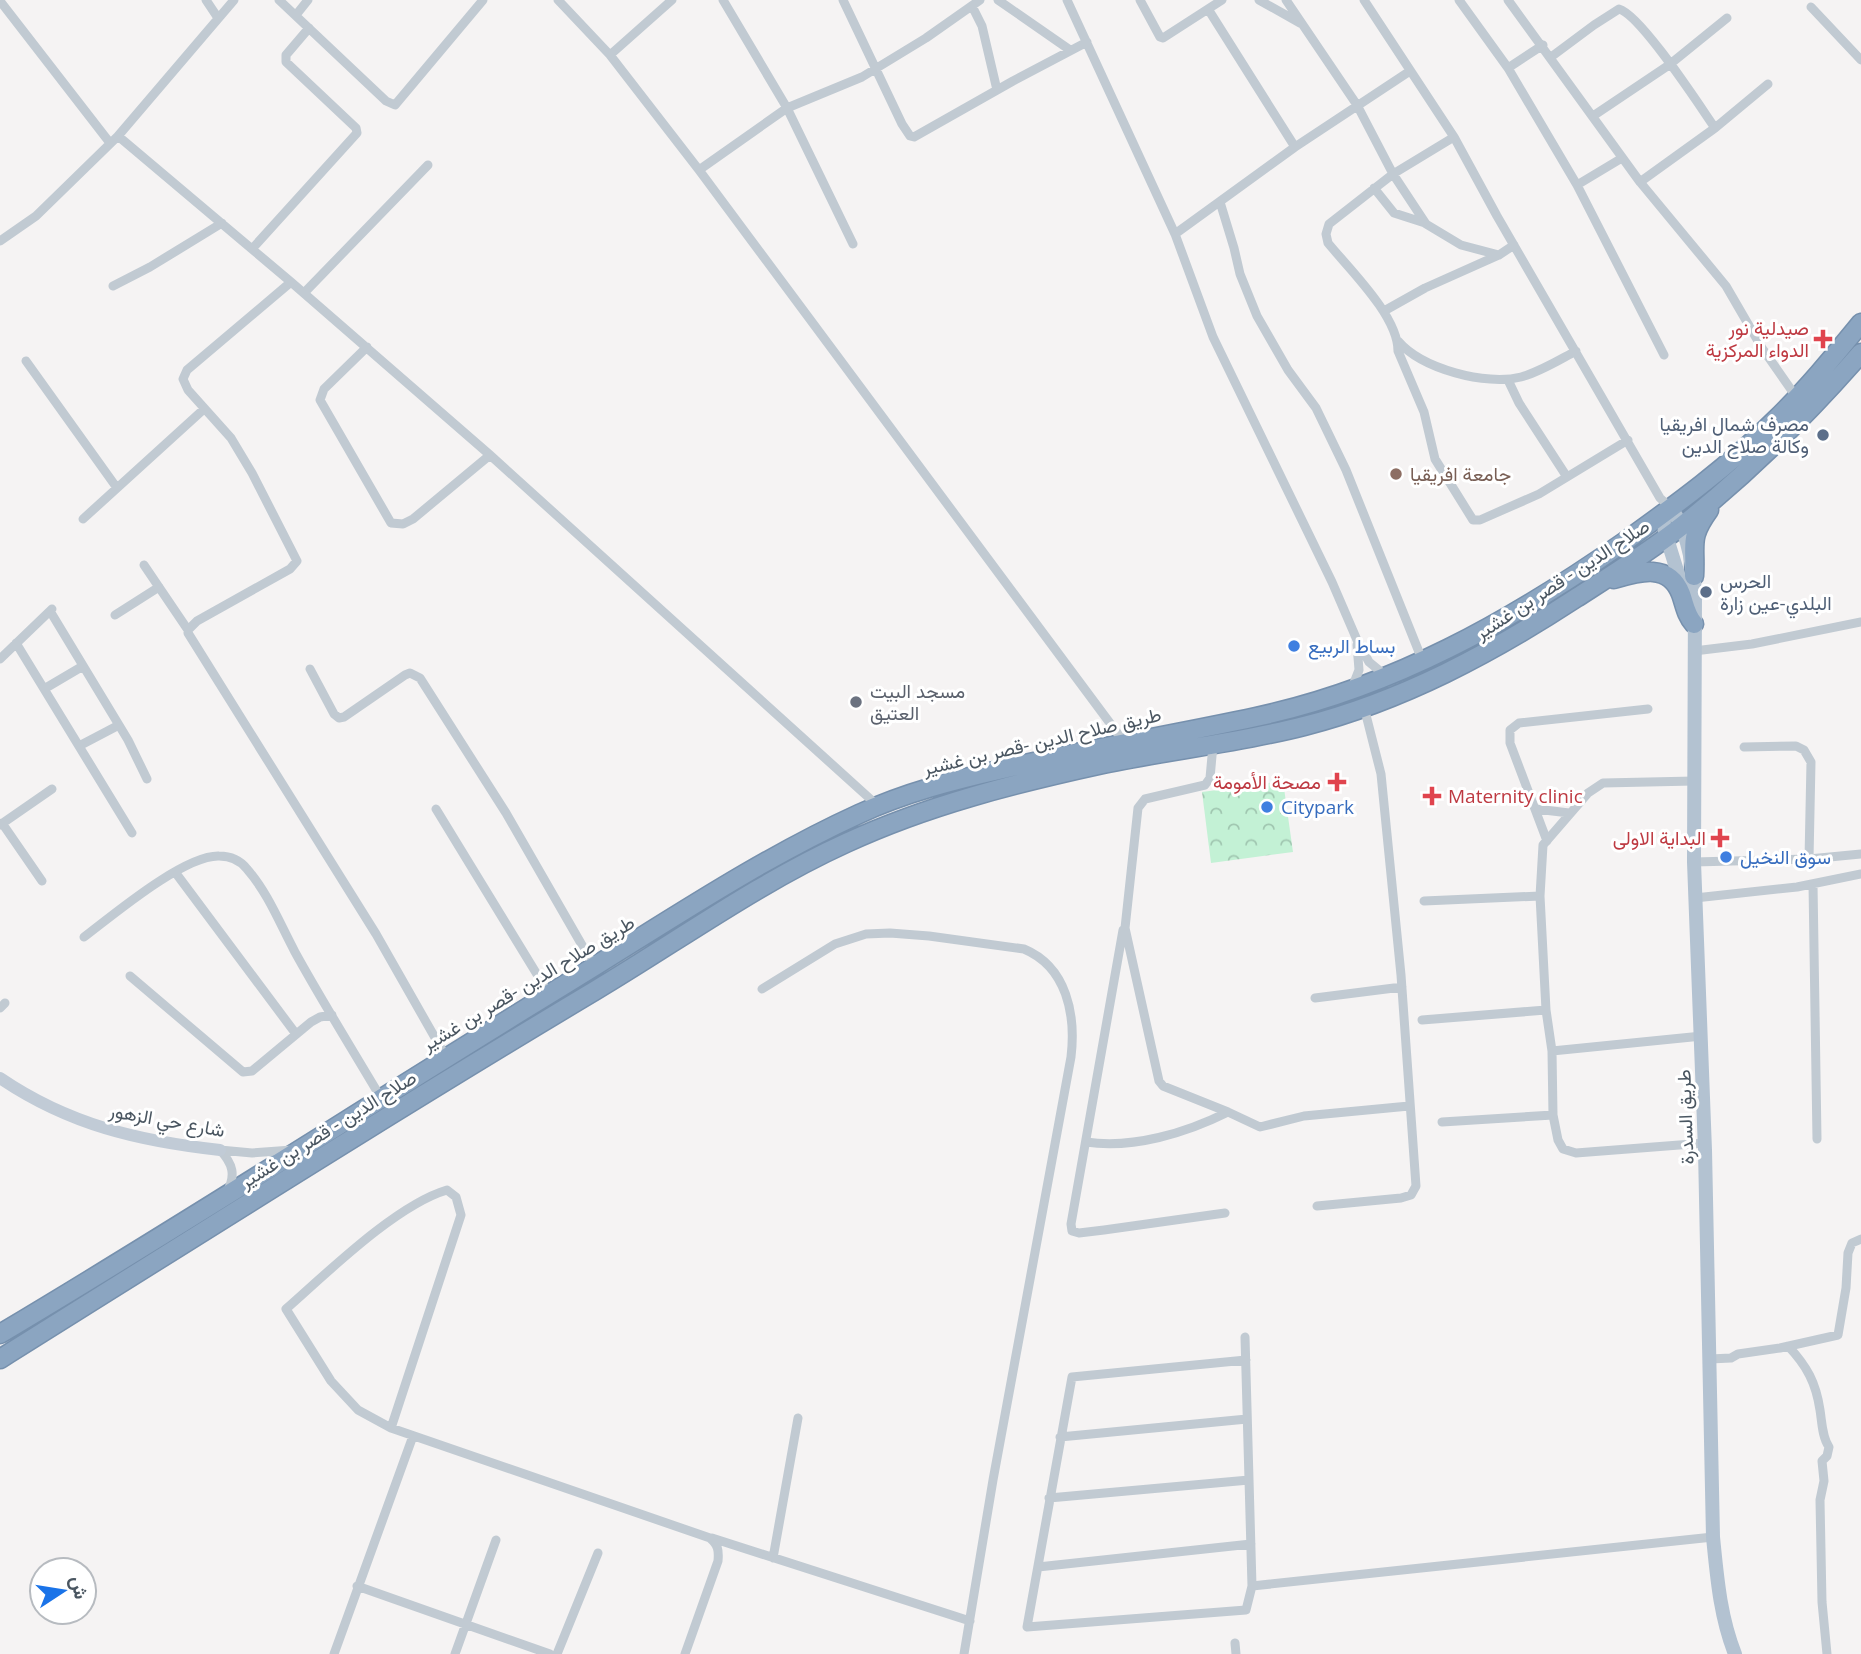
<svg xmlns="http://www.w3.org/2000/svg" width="1861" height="1654" viewBox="0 0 1861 1654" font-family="'Open Sans',Vazirmatn,sans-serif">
<defs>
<pattern id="forest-crowns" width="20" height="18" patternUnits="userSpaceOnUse" patternTransform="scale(1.75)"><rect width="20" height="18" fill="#c3f1d5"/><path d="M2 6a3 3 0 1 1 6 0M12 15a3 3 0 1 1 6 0" fill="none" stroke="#a0c6b0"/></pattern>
</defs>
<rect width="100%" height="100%" fill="#f5f3f3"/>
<!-- forest -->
<path fill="url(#forest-crowns)" d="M 1283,781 L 1293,852 L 1211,863 L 1202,792 Z"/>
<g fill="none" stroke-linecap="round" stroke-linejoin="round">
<defs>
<path id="highway" d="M 1694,576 C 1696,544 1688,539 1709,510
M 1614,579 C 1638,572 1669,562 1681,594 C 1685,605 1686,615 1694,624
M 0,1334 C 192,1220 379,1098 569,982 C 664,924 758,860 859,814 C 904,793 954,780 1003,769 C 1087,749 1172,735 1256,717 C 1392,688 1511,621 1624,542 C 1677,504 1729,466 1775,420 C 1806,390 1834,356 1861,323
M 0,1359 C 198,1235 395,1110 596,990 C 678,941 758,883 846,843 C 928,805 1016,783 1103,764 C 1170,750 1238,743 1304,726 C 1402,701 1492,653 1576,598 C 1612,575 1649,552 1683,525 C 1747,474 1807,415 1861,353"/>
</defs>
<!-- highway casing -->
<use href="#highway" stroke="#7690ad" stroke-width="21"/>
<!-- street -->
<path stroke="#c1cad2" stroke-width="9" d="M 206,0 L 218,18
M 279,0 L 386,101 L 395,105 L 483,0
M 558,0 L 610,55
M 672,0 L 610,55 L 699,170 L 1124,742
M 723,0 L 787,108 L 853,244
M 843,0 L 902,124 L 910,136 L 914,137 L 1013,81 L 1087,42
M 998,0 L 1070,50
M 1067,0 L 1175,234 L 1213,337 L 1332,582 L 1357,640 L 1369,662 L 1386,676
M 1140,0 L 1160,37 L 1163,38 L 1222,0
M 1259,0 L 1300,23
M 1286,0 L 1357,105 L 1393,174 L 1454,137
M 1364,0 L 1454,137 L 1497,216 L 1660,498 L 1671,508
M 1459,0 L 1508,68 L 1577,185 L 1622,158
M 1508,0 L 1640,182 L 1726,286 L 1762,348 L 1797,398
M 0,1 L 110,143
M 972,6 L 982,26 L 997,90
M 1811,7 L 1861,60
M 1208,9 L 1295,147
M 296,15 L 308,0
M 1551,57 L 1594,25 L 1619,9 C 1641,15 1699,105 1715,128
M 1508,68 L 1543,45
M 1593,116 L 1669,65 L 1727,18
M 118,136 L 291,282 L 490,455 L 878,806
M 699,170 L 787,108 L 862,77 L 926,38 L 980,0
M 1640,182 L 1715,128 L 1768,84
M 1577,185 L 1664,355
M 1374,188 L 1394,213 L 1425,223
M 1220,202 L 1234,248 L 1240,274 L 1257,316 L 1288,370 L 1316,408 L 1346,470 L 1423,662
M 1175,234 L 1295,147 L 1410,71
M 0,241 L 36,216 L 118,136 L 234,0
M 252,249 L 357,133 L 356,128 L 286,62 L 286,55 L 309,28
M 1499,255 L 1461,245 L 1426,224 L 1393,174 L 1329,224 L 1326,234 L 1328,243 C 1350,270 1398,316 1398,351 L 1424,412 L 1435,459 L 1473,520 L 1480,520 L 1539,494 L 1628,440
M 291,282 L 187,370 L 183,379 L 188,390 L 231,438 L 252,473 L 297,561 L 290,569 L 197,621 L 188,630 L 188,633 L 376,934 L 446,1057
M 113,286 L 150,267 L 222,223
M 304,293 L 428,165
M 1384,311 L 1425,288 L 1499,255 L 1514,245
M 1398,341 C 1422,369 1486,386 1521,377 C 1540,372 1559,360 1576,351
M 367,347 L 324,389 L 320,400 L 391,523 L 403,524 L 413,519 L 490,455
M 26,361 L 117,488
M 1508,380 L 1519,403 L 1567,477
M 83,519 L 204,409
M 144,565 L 188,630
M 50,611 L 128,740 L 147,779
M 115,615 L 159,587
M 16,643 L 132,833
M 1694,651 L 1752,644 L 1861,622
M 0,659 L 52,609
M 310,669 L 334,714 L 339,718 L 344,717 L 405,675 L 410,673 L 420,678 L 506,813 L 594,966
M 1352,688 L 1359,670 L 1357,645
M 44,689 L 83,666
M 1213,745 L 1210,778 L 1205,785 L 1145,799 L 1138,808 L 1125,928 L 1159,1081 L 1163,1086 L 1228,1112 L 1260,1127 L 1304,1116 L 1409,1106
M 79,746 L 119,725
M 1744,747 L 1796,746 L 1804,750 L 1811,762 L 1809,859
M 1694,781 L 1603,783 L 1588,793 L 1543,845 L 1540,896 L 1546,1010 L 1552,1051 L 1553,1115 L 1558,1140 L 1563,1149 L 1576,1153 L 1705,1143
M 436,809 L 549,994
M 1536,809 L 1569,813
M 2,823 L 42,881
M 0,825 L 52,789
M 1547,841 L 1510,743 L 1510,730 L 1519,723 L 1648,709
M 1694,862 L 1809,859 L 1861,854
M 175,872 L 296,1034
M 1813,884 L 1817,1139
M 1695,898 L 1797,887 L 1861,874
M 1424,901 L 1540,896
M 1123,930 L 1071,1224 L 1072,1231 L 1079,1233 L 1104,1230 L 1225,1213
M 84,937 C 113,915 184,855 219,856 C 230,856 240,860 247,869 C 268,893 280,924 295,952 C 322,1001 352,1049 381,1098
M 130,976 L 243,1072 L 252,1071 L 311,1022 L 320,1017 L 332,1015
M 762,989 L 835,944 L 866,934 L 890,933 L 929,936 L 1024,949 C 1067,967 1076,1015 1071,1057 L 993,1480 L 964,1654
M 1315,998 L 1402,987
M 0,1008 L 5,1003
M 1422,1020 L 1546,1010
M 1552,1051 L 1702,1036
M 1442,1122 L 1553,1115
M 1086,1142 C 1133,1149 1186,1133 1228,1112
M 220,1150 L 252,1153 L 292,1150
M 220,1150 C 233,1164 236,1175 227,1192
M 1317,1206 L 1401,1198 L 1411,1195 L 1416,1186 L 1401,975 L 1381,774 L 1364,707
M 1245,1337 L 1252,1586 L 1713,1537
M 1788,1346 C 1807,1366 1816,1383 1820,1410 C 1822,1422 1822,1437 1829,1447 L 1827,1456 L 1822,1461 L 1824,1481 L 1820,1500 L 1822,1602 L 1827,1654
M 1710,1359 L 1731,1358 L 1738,1354 L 1780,1348 L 1838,1335 L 1846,1288 L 1848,1253 L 1852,1243 L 1861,1239
M 1246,1360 L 1072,1377 L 1027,1627 L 1246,1610 L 1252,1586
M 391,1428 L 461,1215 L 456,1197 L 447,1190 C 396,1205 327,1273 286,1309 L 331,1381 L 358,1410 L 391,1428 L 710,1538 C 718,1545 719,1550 718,1561 L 685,1654
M 1060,1437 L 1247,1419
M 1049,1498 L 1249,1480
M 712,1538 L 970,1621
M 773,1558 L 798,1418
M 1038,1567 L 1251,1544
M 357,1586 L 550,1654
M 1235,1643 L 1236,1654
M 334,1654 L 413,1436
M 455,1654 L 496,1540
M 557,1654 L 598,1553"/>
<!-- secondary -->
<path stroke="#c1cbd6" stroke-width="12" d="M 0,1078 C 69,1125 139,1141 220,1150"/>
<!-- primary -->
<path stroke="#b3c2d1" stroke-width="14" d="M 1671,508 C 1688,531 1693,565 1695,593 L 1694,862 L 1705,1150 L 1713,1537 C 1717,1577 1720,1616 1735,1654
M 1663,515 L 1665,532 L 1683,590"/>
<!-- highway -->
<use href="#highway" stroke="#8ba5c1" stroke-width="18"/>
</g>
<!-- markers -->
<g fill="#e0444e" stroke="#fff" stroke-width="2.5">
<path d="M1819.5 328.5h7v7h7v7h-7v7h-7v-7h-7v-7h7z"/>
<path d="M1333.5 771.5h7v7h7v7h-7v7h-7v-7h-7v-7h7z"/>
<path d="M1428.5 785.5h7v7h7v7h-7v7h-7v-7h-7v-7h7z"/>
<path d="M1716.5 827.5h7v7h7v7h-7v7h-7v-7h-7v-7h7z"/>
</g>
<g fill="#5c6f8a" stroke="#fff" stroke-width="2.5">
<circle cx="1823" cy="435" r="7"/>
<circle cx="1706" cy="592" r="7"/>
</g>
<circle fill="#8d6e63" stroke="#fff" stroke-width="2.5" cx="1396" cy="474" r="7"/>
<g fill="#3f7fe0" stroke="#fff" stroke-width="2.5">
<circle cx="1294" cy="646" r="7"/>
<circle cx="1267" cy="807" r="7"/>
<circle cx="1726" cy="857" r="7"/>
</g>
<circle fill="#6b7280" stroke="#fff" stroke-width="2.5" cx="856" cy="702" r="7"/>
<g text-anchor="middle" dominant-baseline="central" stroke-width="6" stroke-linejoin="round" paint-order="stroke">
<!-- health labels -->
<g font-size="19" fill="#be3a42" stroke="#fff" text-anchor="end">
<text x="1809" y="328">صيدلية نور<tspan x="1809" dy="22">الدواء المركزية</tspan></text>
<text x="1321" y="782">مصحة الأمومة</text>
<text x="1448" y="796" text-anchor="start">Maternity clinic</text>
<text x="1706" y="838">البداية الاولى</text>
</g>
<!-- service labels -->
<g font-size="19" fill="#4e5e75" stroke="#fff" text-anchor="end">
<text x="1809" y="424">مصرف شمال افريقيا<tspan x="1809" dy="22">وكالة صلاح الدين</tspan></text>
<text x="1720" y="581" text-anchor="start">الحرس<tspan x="1720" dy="22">البلدي-عين زارة</tspan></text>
</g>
<!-- education labels -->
<g font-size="19" fill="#785e54" stroke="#fff" text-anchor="start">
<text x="1410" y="474">جامعة افريقيا</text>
</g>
<!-- street labels -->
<g font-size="19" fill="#4a5661" stroke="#fff">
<text transform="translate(1562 579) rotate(-33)">صلاح الدين - قصر بن غشير</text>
<text transform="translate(1042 741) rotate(-13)">طريق صلاح الدين -قصر بن غشير</text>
<text transform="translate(528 983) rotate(-31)">طريق صلاح الدين -قصر بن غشير</text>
<text transform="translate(1685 1117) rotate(-92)">طريق السدرة</text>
<text transform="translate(167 1120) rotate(10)">شارع حي الزهور</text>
<text transform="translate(328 1129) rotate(-32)">صلاح الدين - قصر بن غشير</text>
</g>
<!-- shop labels -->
<g font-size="19" fill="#366cbe" stroke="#fff" text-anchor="start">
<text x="1308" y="646">بساط الربيع</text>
<text x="1281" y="807">Citypark</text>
<text x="1740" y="857">سوق النخيل</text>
</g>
<!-- worship labels -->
<g font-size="19" fill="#5b616d" stroke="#fff" text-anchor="start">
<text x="870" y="691">مسجد البيت<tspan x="870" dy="22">العتيق</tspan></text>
</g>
</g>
<!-- north arrow -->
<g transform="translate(63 1591) rotate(78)"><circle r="33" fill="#ffffff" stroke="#b7bbc0" stroke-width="2"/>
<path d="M0-5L12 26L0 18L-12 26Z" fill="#1a73e8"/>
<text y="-10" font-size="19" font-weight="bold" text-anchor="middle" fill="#4a5661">ش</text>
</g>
</svg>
